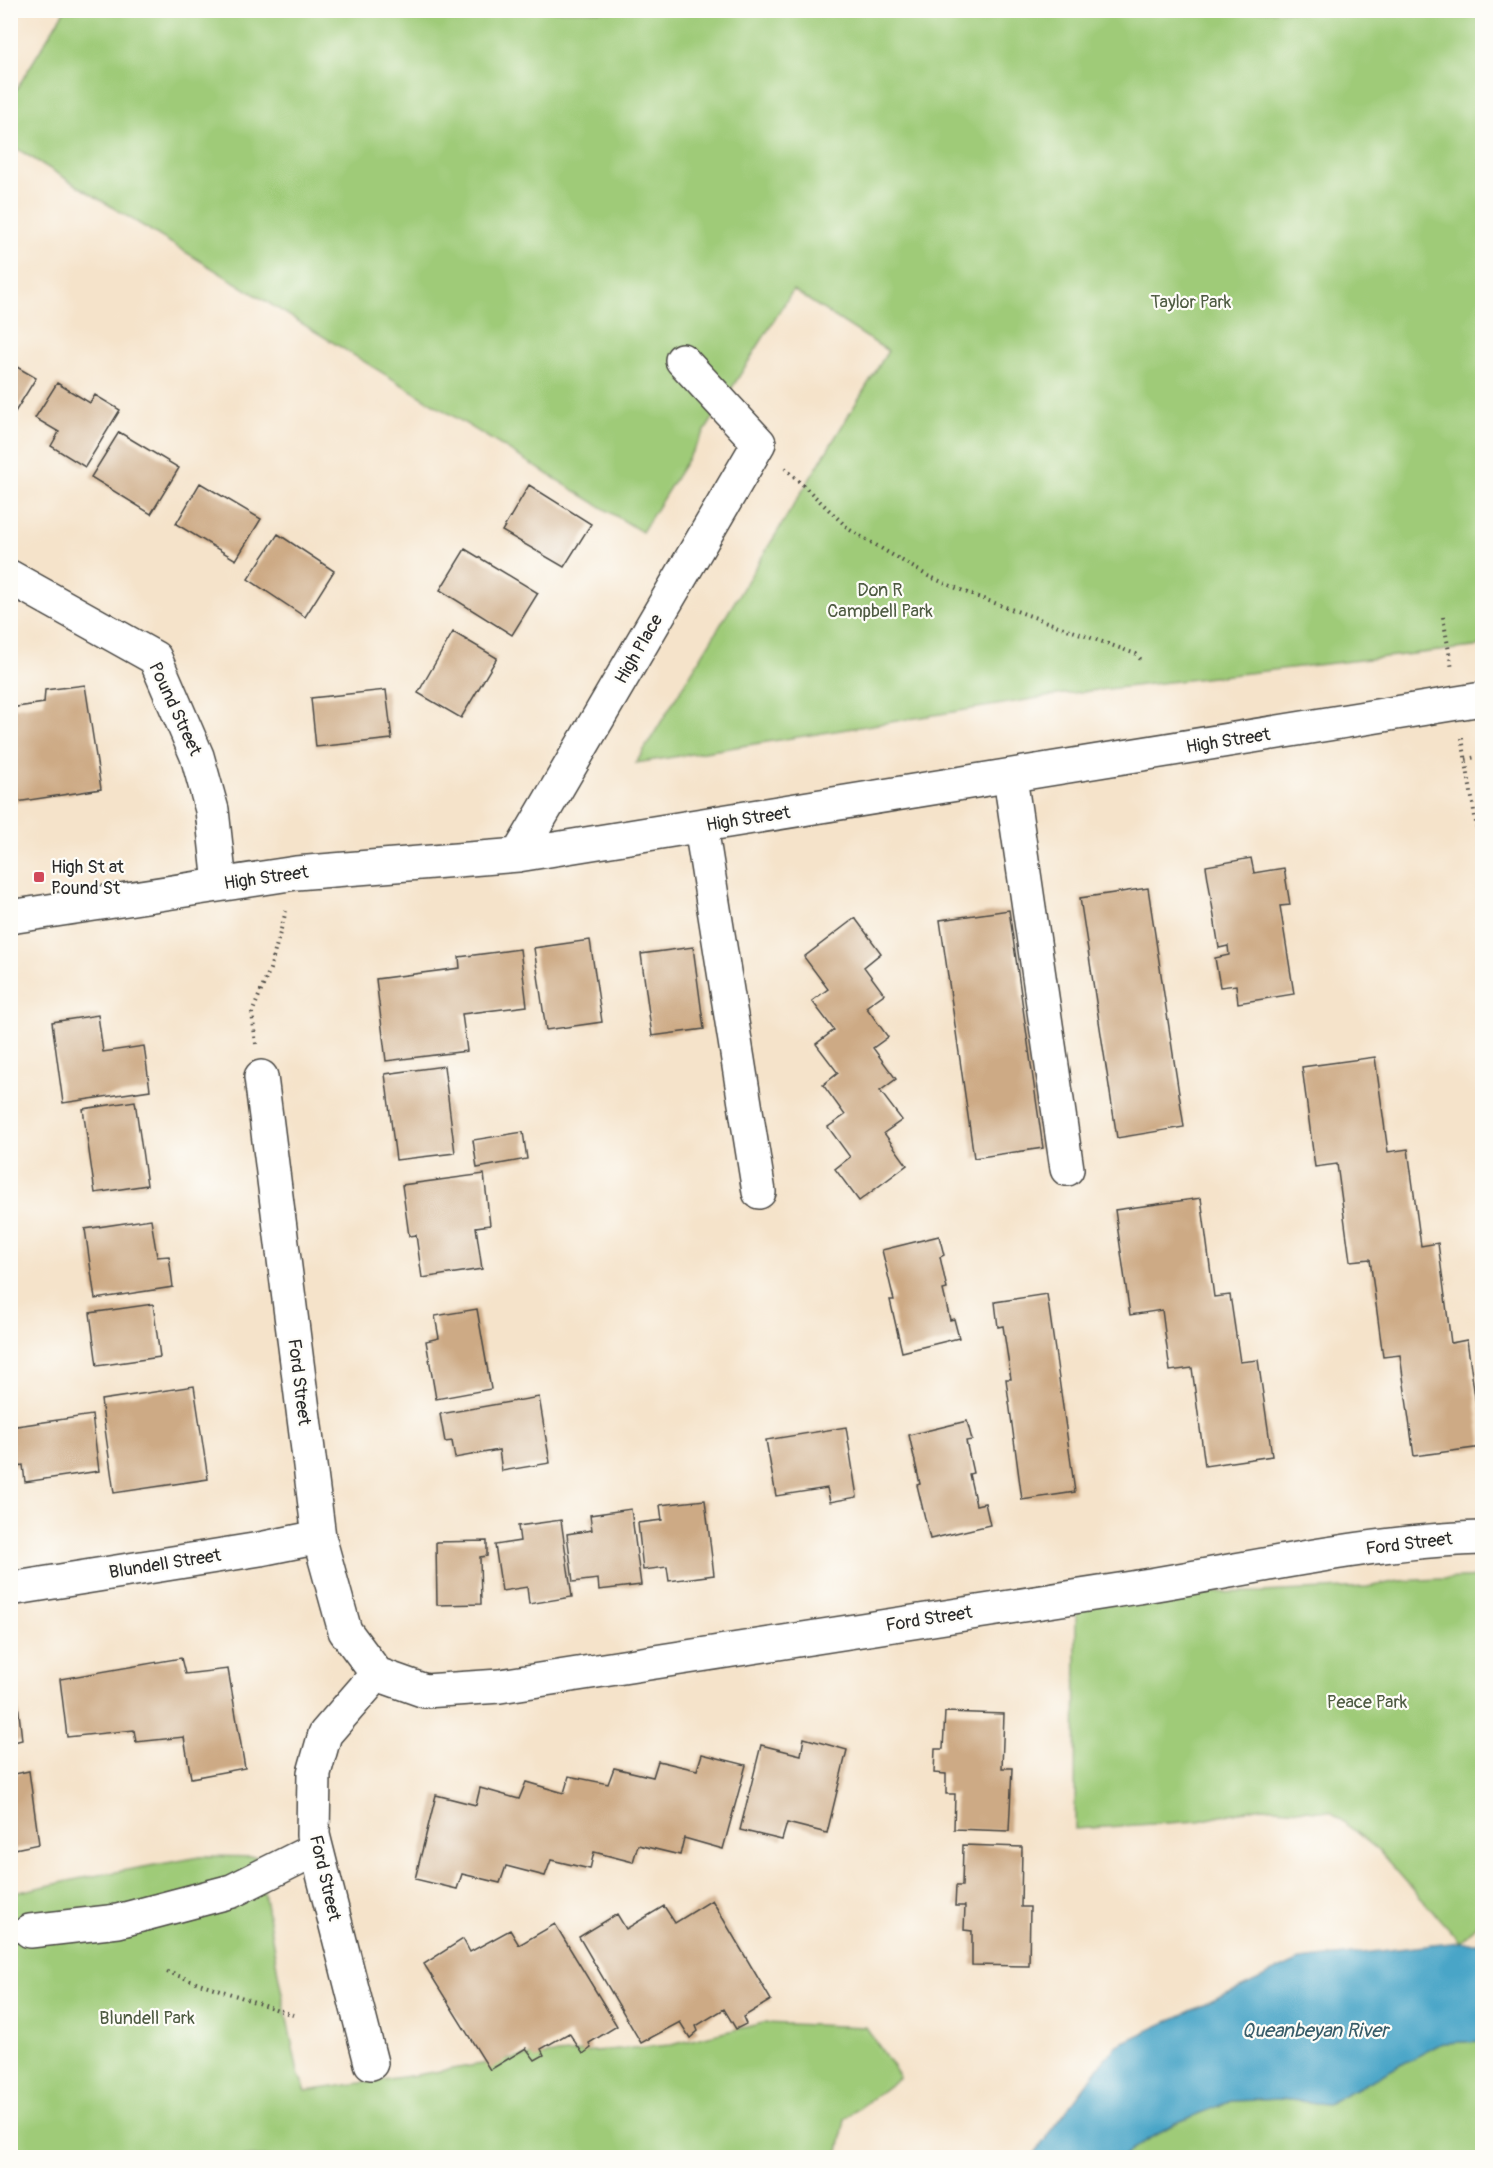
<svg xmlns="http://www.w3.org/2000/svg" width="1493" height="2168" viewBox="0 0 1493 2168" font-family="Pangolin,sans-serif">
<rect width="100%" height="100%" fill="#fdfcf7"/>
<filter id="ink" filterUnits="userSpaceOnUse"><feTurbulence type="fractalNoise" baseFrequency=".0167" numOctaves="2"/><feDisplacementMap in="SourceGraphic" scale="12" xChannelSelector="R" yChannelSelector="G"/><feConvolveMatrix kernelMatrix="1 2 1 2 8 2 1 2 1" color-interpolation-filters="sRGB"/></filter>
<filter id="wash" filterUnits="userSpaceOnUse"><feTurbulence type="fractalNoise" baseFrequency=".008" numOctaves="4" result="noise"/><feDisplacementMap in="SourceGraphic" scale="24" xChannelSelector="R" yChannelSelector="G"/><feGaussianBlur stdDeviation="1.35" result="paint"/><feColorMatrix in="noise" values="0 0 0 0 0 0 0 0 0 0 0 0 0 0 0 0 0 1.4 0 .05"/><feComposite in="paint" operator="in"/></filter>
<g filter="url(#wash)">
<rect width="100%" height="100%" fill="#f5e3ca"/>
<!-- green -->
<path fill="#9fcb78" stroke="#657b52" stroke-width="1.5" d="M 64,11 L 1482,11 L 1482,646 L 1064,694 L 636,763 L 888,351 L 793,290 L 642,532 L 11,145 L 10,100 Z
M 1482,1577 L 1482,1918 L 1460,1942 L 1378,1850 L 1331,1812 L 1261,1807 L 1199,1821 L 1075,1829 L 1076,1604 L 1198,1593 L 1262,1592 L 1367,1587 L 1399,1581 Z
M 206,1856 L 258,1857 L 279,1979 L 298,2073 L 306,2091 L 416,2075 L 530,2056 L 671,2045 L 763,2023 L 866,2027 L 900,2077 L 845,2119 L 838,2157 L 11,2157 L 10,1894 L 82,1878 Z
M 1482,2041 L 1482,2157 L 1124,2158 L 1132,2149 L 1174,2124 L 1231,2101 L 1281,2099 L 1327,2104 L 1442,2043 Z"/>
<!-- water -->
<path fill="#48a5c7" stroke="#3a6879" stroke-width="1.5" d="M 1460,1942 L 1482,1942 L 1482,2041 L 1442,2043 L 1327,2104 L 1281,2099 L 1231,2101 L 1173,2124 L 1132,2149 L 1124,2157 L 1032,2157 L 1115,2046 L 1300,1960 Z"/>
<g id="blocks">
<!-- building -->
<path fill="#cdaa85" d="M 10,363 L 36,378 L 10,420 Z
M 57,383 L 90,403 L 95,395 L 120,410 L 85,467 L 51,446 L 59,432 L 35,418 Z
M 119,432 L 179,468 L 151,514 L 91,477 Z
M 200,483 L 261,519 L 236,560 L 176,524 Z
M 529,485 L 591,524 L 564,567 L 502,531 Z
M 278,534 L 334,571 L 305,617 L 248,579 Z
M 465,549 L 538,593 L 512,635 L 440,590 Z
M 453,632 L 497,658 L 461,718 L 418,693 Z
M 85,685 L 101,789 L 10,803 L 10,708 L 44,703 L 45,690 Z
M 386,690 L 392,739 L 316,747 L 311,698 Z
M 1251,858 L 1254,873 L 1284,868 L 1290,905 L 1280,906 L 1294,994 L 1238,1003 L 1236,985 L 1220,987 L 1215,958 L 1229,955 L 1228,946 L 1219,948 L 1206,866 Z
M 1148,888 L 1184,1127 L 1117,1138 L 1080,898 Z
M 1009,910 L 1043,1148 L 974,1158 L 940,920 Z
M 855,918 L 881,953 L 864,967 L 884,994 L 866,1007 L 888,1037 L 873,1048 L 896,1079 L 880,1091 L 902,1120 L 884,1133 L 907,1165 L 859,1201 L 835,1169 L 850,1157 L 828,1127 L 845,1115 L 823,1085 L 838,1073 L 816,1044 L 834,1030 L 812,1001 L 828,989 L 804,957 Z
M 590,940 L 602,1022 L 546,1030 L 534,948 Z
M 693,947 L 704,1029 L 652,1036 L 641,954 Z
M 520,949 L 527,1006 L 462,1014 L 467,1051 L 386,1061 L 376,979 L 460,968 L 459,957 Z
M 98,1015 L 103,1052 L 144,1046 L 150,1090 L 63,1103 L 52,1022 Z
M 1375,1057 L 1388,1152 L 1408,1149 L 1421,1246 L 1438,1243 L 1451,1343 L 1467,1340 L 1482,1447 L 1414,1456 L 1400,1355 L 1383,1357 L 1370,1259 L 1350,1261 L 1337,1164 L 1315,1167 L 1302,1067 Z
M 444,1066 L 455,1153 L 396,1160 L 385,1074 Z
M 135,1101 L 147,1185 L 95,1193 L 83,1109 Z
M 523,1132 L 527,1159 L 477,1168 L 473,1140 Z
M 484,1174 L 490,1225 L 476,1227 L 482,1269 L 422,1278 L 416,1235 L 409,1236 L 402,1185 Z
M 1201,1198 L 1214,1297 L 1230,1295 L 1240,1362 L 1258,1360 L 1272,1456 L 1205,1466 L 1192,1368 L 1170,1371 L 1162,1310 L 1130,1315 L 1115,1210 Z
M 151,1219 L 157,1257 L 169,1256 L 173,1287 L 95,1299 L 85,1229 Z
M 939,1236 L 944,1255 L 940,1257 L 947,1289 L 943,1290 L 950,1320 L 954,1319 L 959,1338 L 902,1352 L 890,1300 L 894,1300 L 882,1250 Z
M 1047,1294 L 1075,1492 L 1022,1500 L 1006,1379 L 1011,1379 L 1003,1326 L 998,1327 L 995,1302 Z
M 153,1304 L 160,1357 L 97,1366 L 90,1313 Z
M 477,1309 L 491,1389 L 436,1399 L 426,1341 L 439,1338 L 435,1316 Z
M 194,1386 L 208,1479 L 114,1493 L 101,1400 Z
M 539,1397 L 550,1463 L 502,1471 L 499,1450 L 455,1458 L 452,1441 L 445,1442 L 440,1414 Z
M 92,1415 L 99,1471 L 25,1482 L 23,1465 L 10,1467 L 10,1427 Z
M 967,1421 L 972,1440 L 966,1441 L 973,1473 L 969,1474 L 976,1505 L 985,1503 L 990,1525 L 930,1539 L 917,1485 L 920,1484 L 909,1435 Z
M 846,1427 L 857,1497 L 830,1502 L 827,1488 L 776,1496 L 766,1440 Z
M 705,1500 L 714,1575 L 669,1581 L 667,1567 L 643,1570 L 638,1523 L 662,1520 L 660,1505 Z
M 631,1509 L 641,1585 L 599,1590 L 598,1579 L 573,1582 L 567,1534 L 592,1530 L 590,1515 Z
M 561,1520 L 572,1597 L 529,1604 L 527,1587 L 502,1591 L 495,1545 L 520,1541 L 518,1526 Z
M 487,1541 L 487,1556 L 480,1557 L 481,1604 L 437,1605 L 436,1542 Z
M 181,1658 L 185,1674 L 228,1669 L 245,1768 L 191,1778 L 184,1737 L 136,1742 L 134,1730 L 67,1737 L 60,1679 Z
M 14,1668 L 22,1740 L 10,1743 L 10,1669 Z
M 945,1712 L 1004,1714 L 1002,1768 L 1012,1768 L 1009,1831 L 954,1829 L 955,1794 L 946,1794 L 946,1774 L 934,1773 L 935,1749 L 943,1749 Z
M 804,1738 L 847,1750 L 827,1833 L 787,1823 L 782,1840 L 740,1830 L 761,1745 L 801,1755 Z
M 702,1754 L 746,1765 L 723,1849 L 684,1838 L 680,1855 L 638,1845 L 633,1862 L 594,1852 L 590,1869 L 551,1860 L 545,1876 L 506,1866 L 500,1883 L 462,1874 L 457,1889 L 415,1879 L 436,1795 L 476,1805 L 480,1788 L 519,1799 L 526,1782 L 564,1793 L 569,1776 L 608,1784 L 614,1768 L 653,1777 L 658,1761 L 697,1770 Z
M 29,1771 L 39,1844 L 10,1850 L 10,1775 Z
M 963,1845 L 1022,1847 L 1021,1907 L 1030,1907 L 1029,1966 L 972,1965 L 972,1931 L 964,1930 L 965,1906 L 955,1906 L 956,1886 L 962,1886 Z
M 712,1900 L 771,2000 L 743,2017 L 746,2024 L 736,2029 L 724,2009 L 696,2026 L 698,2031 L 690,2038 L 680,2022 L 641,2043 L 579,1937 L 617,1914 L 626,1929 L 664,1906 L 675,1923 Z
M 555,1924 L 617,2026 L 589,2043 L 591,2048 L 583,2054 L 569,2033 L 541,2049 L 544,2055 L 535,2060 L 526,2048 L 490,2070 L 424,1964 L 463,1939 L 470,1952 L 510,1930 L 519,1945 Z"/>
</g>
</g>
<g filter="url(#ink)">
<use href="#blocks" fill-opacity="0" stroke="#494743" stroke-width="1.5"/>
<g fill="none" stroke-linecap="round" stroke-linejoin="round">
<defs>
<path id="minor" d="M 10,577 L 155,658 L 197,756 L 212,810 L 220,884
M 1010,777 L 1067,1169
M 701,827 L 759,1192
M 518,855 L 759,443 L 682,360
M 10,917 L 296,873 L 518,855 L 1482,699
M 261,1077 L 319,1537 L 345,1631 L 377,1674 L 425,1691 L 500,1686 C 710,1653 921,1621 1132,1588 C 1246,1570 1367,1541 1482,1538
M 10,1589 L 260,1549 L 319,1537
M 30,1931 L 118,1921 L 232,1891 L 316,1849
M 371,2063 L 313,1835 L 314,1773 L 325,1734 L 377,1674"/>
</defs>
<!-- minor casing -->
<use href="#minor" stroke="#494743" stroke-width="36"/>
<!-- path -->
<path stroke="#494743" stroke-width="4" stroke-dasharray="1.5 4.5" stroke-linecap="butt" d="M 785,468 L 850,530 L 928,576 L 975,596 L 1136,654 L 1143,662
M 1443,617 L 1452,669
M 1462,738 L 1482,859
M 1466,759 L 1482,756
M 256,1044 L 252,1013 L 270,969 L 286,911
M 167,1972 L 293,2015"/>
<!-- minor -->
<use href="#minor" stroke="#fff" stroke-width="33"/>
</g>
</g>
<!-- markers -->
<rect fill="#d1495b" stroke="#fdfcf7" stroke-width="2" x="33" y="871" width="12" height="12" rx="3"/>
<g text-anchor="middle" dominant-baseline="central" stroke-width="4.5" stroke-linejoin="round" paint-order="stroke">
<!-- park labels -->
<g font-size="18" fill="#4e5b42" stroke="#fdfcf7">
<text x="1191" y="302">Taylor Park</text>
<text x="880" y="590">Don R<tspan x="880" dy="21">Campbell Park</tspan></text>
<text x="1367" y="1702">Peace Park</text>
<text x="147" y="2018">Blundell Park</text>
</g>
<!-- street labels -->
<g font-size="18" fill="#2b2b2b" stroke="#fdfcf7">
<text transform="translate(639 649) rotate(-60)">High Place</text>
<text transform="translate(175 709) rotate(65)">Pound Street</text>
<text transform="translate(1228 741) rotate(-9)">High Street</text>
<text transform="translate(748 819) rotate(-9)">High Street</text>
<text transform="translate(266 878) rotate(-8)">High Street</text>
<text transform="translate(299 1382) rotate(83)">Ford Street</text>
<text transform="translate(1409 1544) rotate(-7)">Ford Street</text>
<text transform="translate(165 1564) rotate(-9)">Blundell Street</text>
<text transform="translate(929 1619) rotate(-9)">Ford Street</text>
<text transform="translate(325 1878) rotate(77)">Ford Street</text>
</g>
<!-- poi labels -->
<g font-size="18" fill="#2b2b2b" stroke="#fdfcf7" text-anchor="start">
<text x="51" y="867">High St at<tspan x="51" dy="21">Pound St</tspan></text>
</g>
<!-- water labels -->
<g font-size="20" font-style="italic" fill="#375c69" stroke="#fdfcf7">
<text x="1315" y="2030">Queanbeyan River</text>
</g>
</g>
<!-- margin -->
<rect width="1493" height="2168" fill="none" stroke="#fdfcf7" stroke-width="36"/>
</svg>
